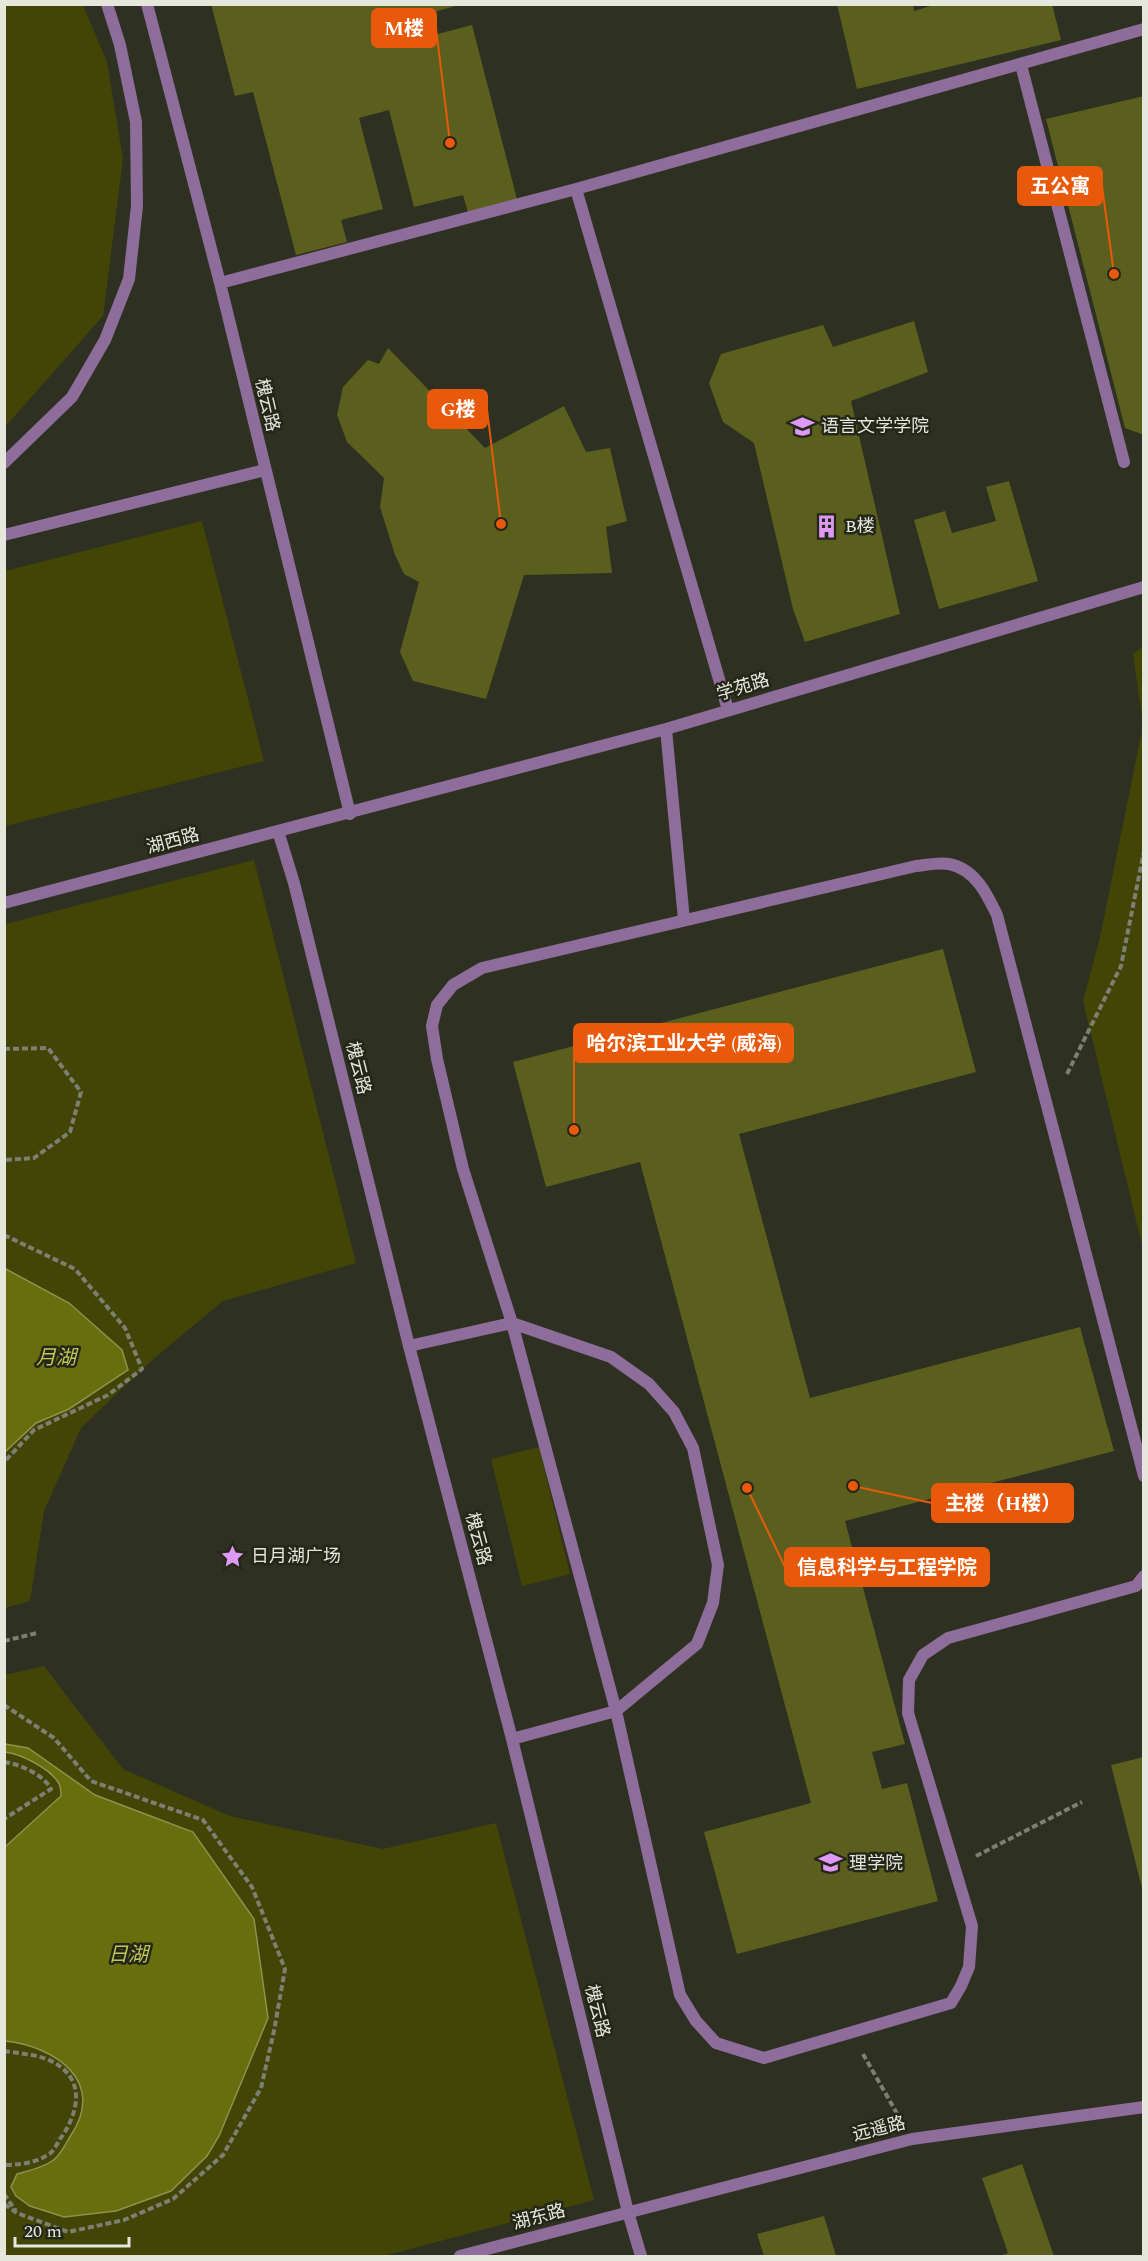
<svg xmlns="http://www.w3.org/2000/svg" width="1148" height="2261" viewBox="0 0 1148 2261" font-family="Spectral,'Noto Sans SC',serif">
<rect width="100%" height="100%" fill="#2e3021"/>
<!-- green -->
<path fill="#424506" d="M 4,5 L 83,5 L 107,62 L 123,159 L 103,316 L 5,427 Z
M 202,521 L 264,761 L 5,826 L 5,571 Z
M 1143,647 L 1143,724 L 1133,654 Z
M 1143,726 L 1143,1249 L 1083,1001 L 1100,937 Z
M 254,860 L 356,1263 L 223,1301 L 151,1361 L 81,1428 L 44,1511 L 30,1601 L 5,1608 L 5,924 Z
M 539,1447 L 570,1574 L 522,1586 L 491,1459 Z
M 44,1666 L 123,1769 L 230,1816 L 383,1849 L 496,1823 L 594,2200 L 384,2256 L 5,2256 L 4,1675 Z"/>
<!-- water -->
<path fill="#686d0d" stroke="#8e924b" stroke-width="1.5" d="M 4,1268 L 69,1303 L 122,1350 L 128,1370 L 69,1409 L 36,1423 L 5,1452 Z
M 5,1744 L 28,1748 L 95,1795 L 193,1832 L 254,1919 L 268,2018 L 219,2136 L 207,2156 L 171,2191 L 116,2211 L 64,2217 L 30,2206 L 16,2196 L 11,2187 L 17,2174 C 28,2171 42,2168 52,2161 C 60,2157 66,2143 71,2135 C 107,2081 54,2046 5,2041 L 5,1847 L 61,1796 C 61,1792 61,1786 58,1782 C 49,1768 21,1754 5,1752 Z"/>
<!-- building -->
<path fill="#5b5f1d" d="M 211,4 L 462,4 L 424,15 L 430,36 L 472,25 L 518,203 L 469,216 L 463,195 L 414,207 L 389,110 L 359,118 L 383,209 L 341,220 L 347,242 L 296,255 L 253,92 L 235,96 Z
M 837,4 L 913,4 L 914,11 L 937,4 L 1052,4 L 1061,40 L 857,89 Z
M 1144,96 L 1144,435 L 1125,428 L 1046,119 Z
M 914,321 L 928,372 L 851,401 L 900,614 L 805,642 L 793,609 L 754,443 L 723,422 L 709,383 L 721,354 L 823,325 L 833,347 Z
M 388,348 L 485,448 L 564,406 L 586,452 L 610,448 L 627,521 L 606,527 L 612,573 L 524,575 L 486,699 L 413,681 L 400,652 L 419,582 L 404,574 L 395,555 L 380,507 L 384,478 L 347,442 L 337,415 L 343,387 L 368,360 L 379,364 Z
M 1009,481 L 1038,581 L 939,609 L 914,520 L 945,511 L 952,533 L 996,521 L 986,487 Z
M 943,949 L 976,1072 L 739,1134 L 810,1398 L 1080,1327 L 1114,1451 L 845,1521 L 905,1744 L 872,1752 L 882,1789 L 907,1783 L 938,1901 L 737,1954 L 704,1832 L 811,1803 L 640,1162 L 546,1187 L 513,1062 Z
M 1144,1757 L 1144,1892 L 1143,1892 L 1111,1765 Z
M 1022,2164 L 1054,2256 L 1000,2256 L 1008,2253 L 982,2178 Z
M 824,2216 L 836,2256 L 764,2256 L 757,2234 Z"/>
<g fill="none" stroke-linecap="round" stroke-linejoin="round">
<!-- path -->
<path stroke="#7d7f72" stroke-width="4" stroke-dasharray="6 3" stroke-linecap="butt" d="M 4,1049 L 48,1048 L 81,1092 L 70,1132 L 34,1158 L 4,1160
M 1067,1074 L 1121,966 L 1144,851
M 4,1235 L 75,1269 L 125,1328 L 142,1369 L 108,1395 L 34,1430 L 4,1462
M 4,1641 L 37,1633
M 4,1705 L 54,1738 L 91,1781 L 203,1820 L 252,1887 L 285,1969 L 274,2031 L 261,2088 L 223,2155 L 173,2199 L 124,2220 L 68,2232 L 17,2213 L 4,2204
M 4,1762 C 20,1764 44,1775 51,1789 L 4,1819
M 976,1856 L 1082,1802
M 4,2051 C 24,2054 47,2055 62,2068 C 86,2087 75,2119 60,2139 C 57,2144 54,2151 49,2154 C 36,2163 19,2165 4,2165
M 863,2054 L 899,2117
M 4,2194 L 16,2211"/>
<!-- lane -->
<path stroke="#8f6d9a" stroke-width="12" d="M 147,4 L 220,283 L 350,814
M 1021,65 L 1124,462
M 576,189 L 728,710
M 220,283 L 576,189 L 1144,29
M 4,463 L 72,397 L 105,340 L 129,279 L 137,206 L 136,122 L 120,45 L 107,4
M 4,535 L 265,470
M 666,729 L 684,920
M 278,831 L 294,883 L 409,1346 L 512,1739 L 628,2212 L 641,2256
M 4,903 L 666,729 L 1144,587
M 409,1346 L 512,1323 L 611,1357 L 649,1384 L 674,1412 L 693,1448 L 718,1565 L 713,1603 L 697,1644 L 616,1711 L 512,1739
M 1144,1476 L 997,915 C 987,894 975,869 949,864 C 939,862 926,865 916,866 L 482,968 L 453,985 L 437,1005 L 432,1026 L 437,1059 L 463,1169 L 512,1323 L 616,1711 L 680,1995 L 696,2021 L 716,2043 L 764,2058 L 951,2003 L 961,1986 L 969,1967 L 972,1926 L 908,1713 L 909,1680 L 923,1655 L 948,1638 L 1136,1586 L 1144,1576
M 460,2256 L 912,2139 L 1144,2107"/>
</g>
<!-- icons -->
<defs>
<symbol id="university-bare" viewBox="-9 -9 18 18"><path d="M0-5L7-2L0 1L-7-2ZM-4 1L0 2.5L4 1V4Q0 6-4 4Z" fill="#dd99f3" stroke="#242618" stroke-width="2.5" paint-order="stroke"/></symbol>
<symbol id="building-bare" viewBox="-9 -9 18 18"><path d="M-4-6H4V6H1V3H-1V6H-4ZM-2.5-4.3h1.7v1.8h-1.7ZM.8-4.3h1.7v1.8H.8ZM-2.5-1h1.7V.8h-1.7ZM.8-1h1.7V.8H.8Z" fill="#dd99f3" stroke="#242618" stroke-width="2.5" paint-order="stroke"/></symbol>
<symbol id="sight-bare" viewBox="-9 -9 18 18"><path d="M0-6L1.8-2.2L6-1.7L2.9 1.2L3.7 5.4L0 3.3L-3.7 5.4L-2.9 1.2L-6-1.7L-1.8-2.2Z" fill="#dd99f3" stroke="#242618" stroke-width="2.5" paint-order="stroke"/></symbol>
</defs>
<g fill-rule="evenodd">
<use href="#university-bare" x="786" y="410" width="33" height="33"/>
<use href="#building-bare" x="810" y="510" width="33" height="33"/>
<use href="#sight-bare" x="216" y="1540" width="33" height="33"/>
<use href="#university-bare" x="814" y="1846" width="33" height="33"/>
</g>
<g text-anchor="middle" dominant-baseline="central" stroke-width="5" stroke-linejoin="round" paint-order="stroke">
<!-- street labels -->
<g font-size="18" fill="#e5e7dd" stroke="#242618">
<text transform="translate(267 405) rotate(77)">槐云路</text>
<text transform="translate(743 687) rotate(-17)">学苑路</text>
<text transform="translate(173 841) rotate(-15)">湖西路</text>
<text transform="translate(358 1068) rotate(76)">槐云路</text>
<text transform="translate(478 1539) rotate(75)">槐云路</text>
<text transform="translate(597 2011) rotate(76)">槐云路</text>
<text transform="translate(879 2129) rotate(-14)">远遥路</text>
<text transform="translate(539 2217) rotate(-15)">湖东路</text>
</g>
<!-- poi labels -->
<g font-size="18" fill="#e5e7dd" stroke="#242618" text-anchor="start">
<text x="821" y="426">语言文学学院</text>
<text x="845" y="526">B楼</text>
<text x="251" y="1556">日月湖广场</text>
<text x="849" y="1863">理学院</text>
</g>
<!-- water labels -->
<g font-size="20" font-style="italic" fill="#c1c955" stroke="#242618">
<text x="56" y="1358">月湖</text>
<text x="128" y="1955">日湖</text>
</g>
</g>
<!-- callouts -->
<path fill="none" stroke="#e8590c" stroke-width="2" d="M450 143L436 28M1114 274L1102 186M501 524L487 409M574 1130L574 1043M853 1486L932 1503M747 1488L785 1567"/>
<g fill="#e8590c" stroke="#242618" stroke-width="2">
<circle cx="450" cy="143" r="6"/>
<circle cx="1114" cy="274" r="6"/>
<circle cx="501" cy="524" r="6"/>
<circle cx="574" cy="1130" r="6"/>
<circle cx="853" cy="1486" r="6"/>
<circle cx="747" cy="1488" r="6"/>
</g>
<g fill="#e8590c" stroke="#e8590c" stroke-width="2">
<rect x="372" y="9" width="64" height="38" rx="6"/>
<rect x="1018" y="167" width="84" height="38" rx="6"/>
<rect x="428" y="390" width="59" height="38" rx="6"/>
<rect x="574" y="1024" width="219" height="38" rx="6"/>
<rect x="932" y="1484" width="141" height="38" rx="6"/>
<rect x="785" y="1548" width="204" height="38" rx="6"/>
</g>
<g font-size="20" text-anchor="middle" font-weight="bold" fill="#fff">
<text x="404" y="35">M楼</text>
<text x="1060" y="193">五公寓</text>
<text x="458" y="416">G楼</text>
<text x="684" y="1050">哈尔滨工业大学 (威海)</text>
<text x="1003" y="1510">主楼（H楼）</text>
<text x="887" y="1574">信息科学与工程学院</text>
</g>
<!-- border -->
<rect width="1148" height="2261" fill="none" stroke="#e5e7dd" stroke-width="12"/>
<!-- scale -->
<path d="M15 2237v9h114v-9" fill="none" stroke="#e5e7dd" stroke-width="3"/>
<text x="24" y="2237" font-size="18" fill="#e5e7dd" stroke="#242618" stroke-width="4.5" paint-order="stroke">20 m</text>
</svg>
